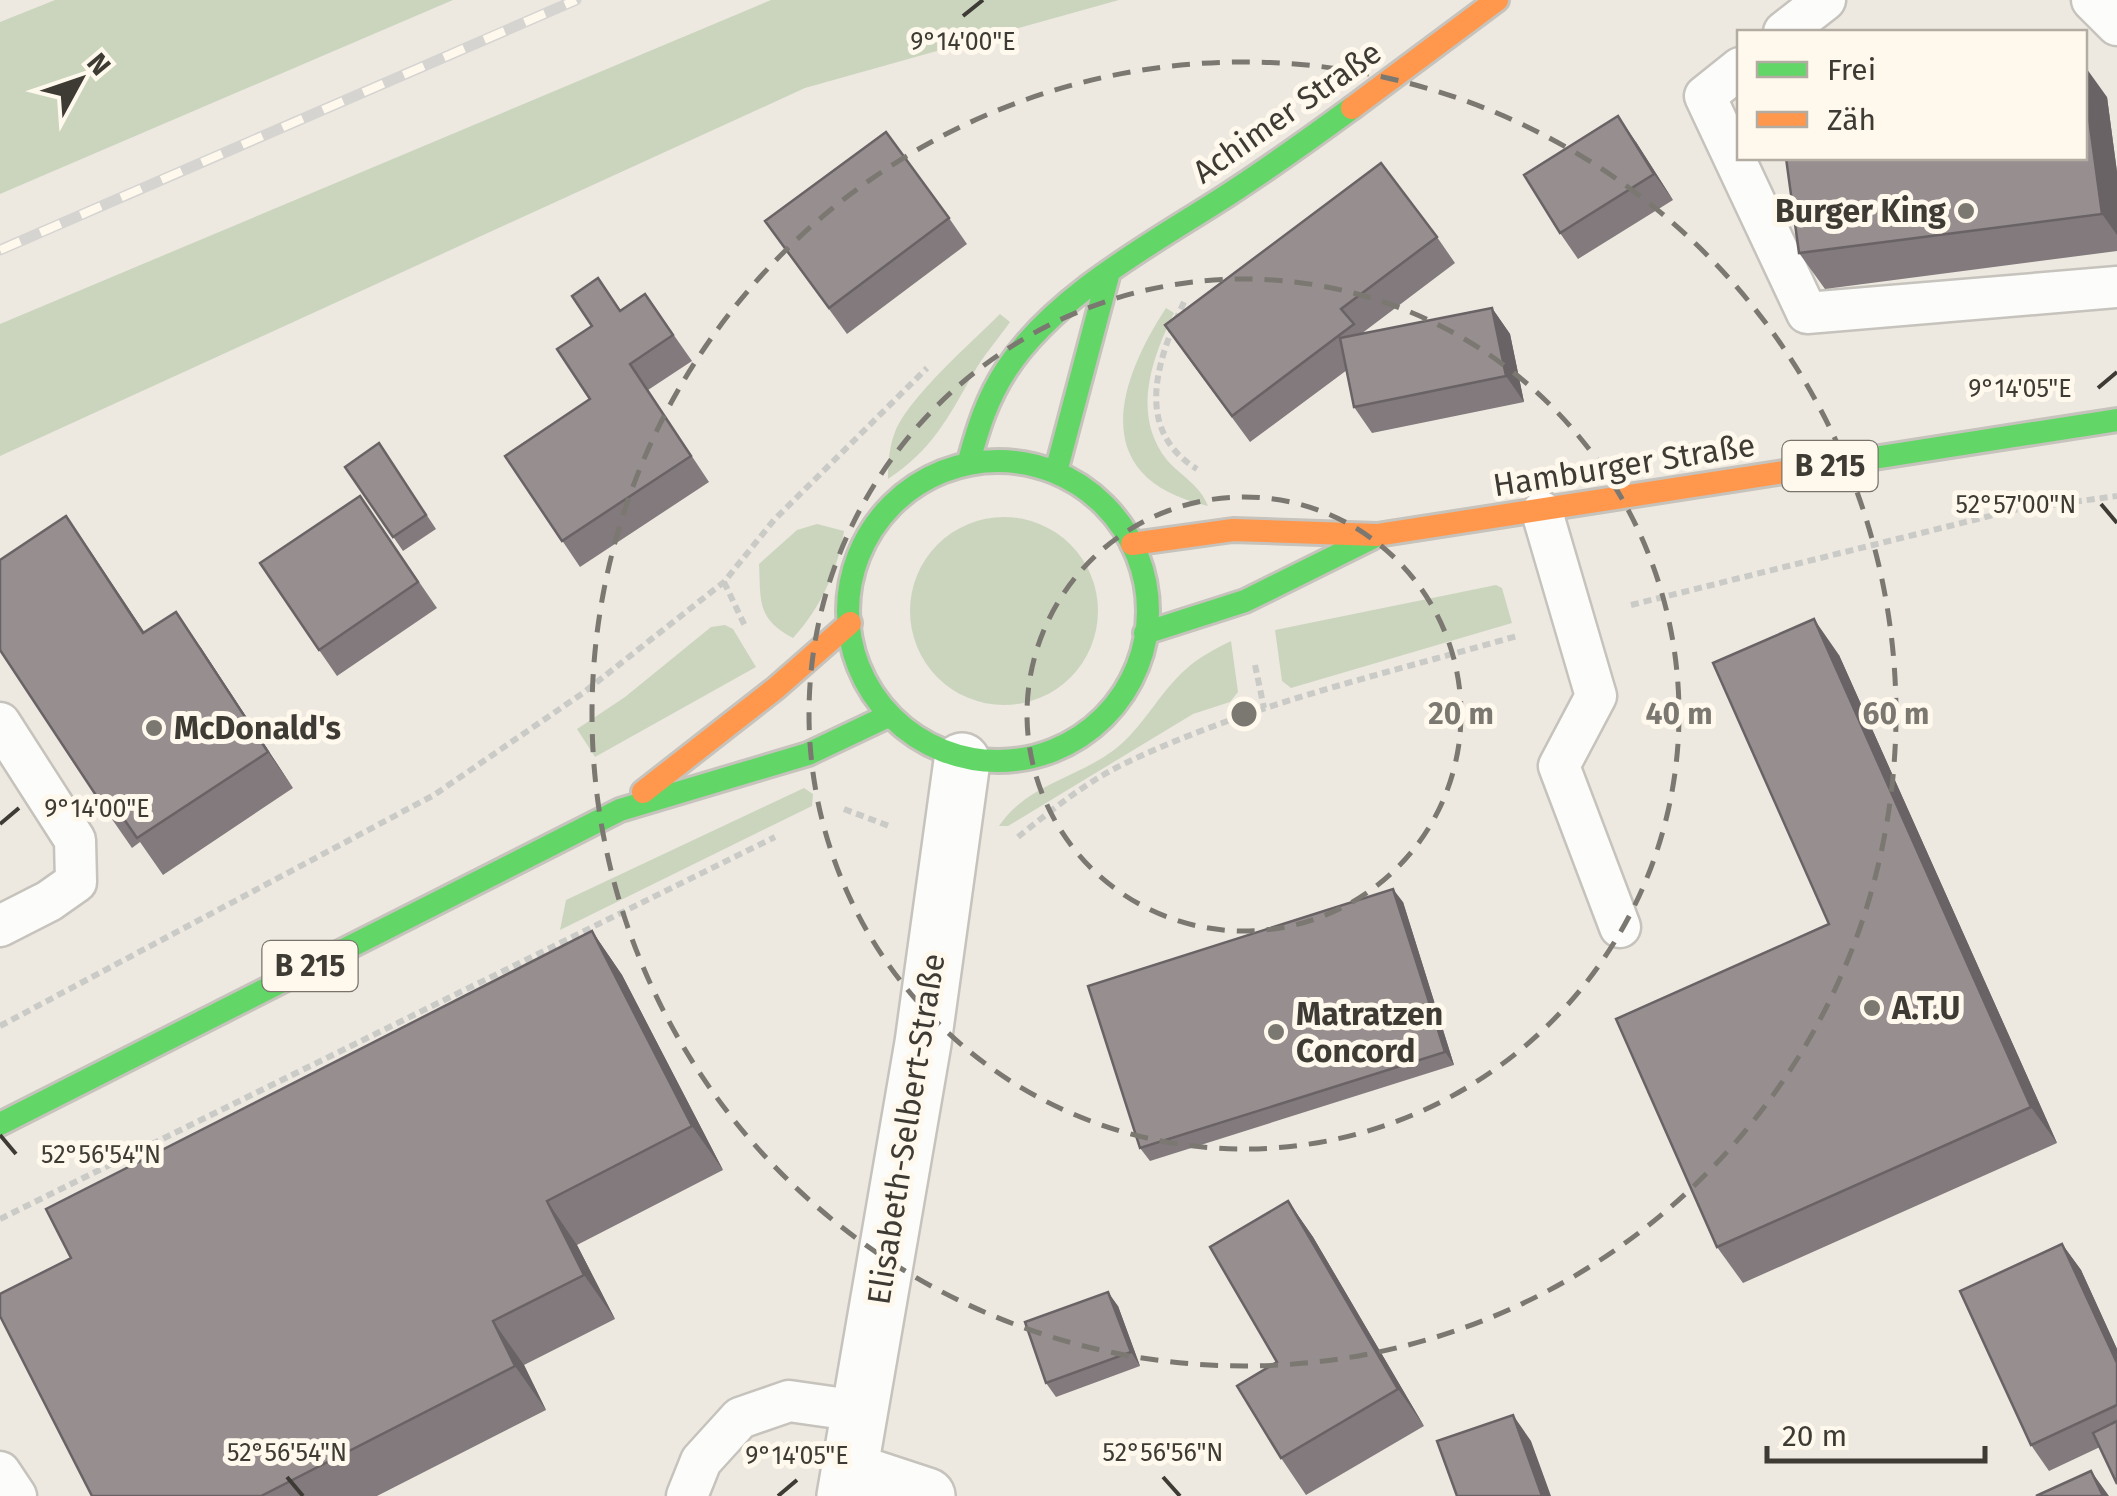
<svg xmlns="http://www.w3.org/2000/svg" width="2117" height="1496" viewBox="0 0 2117 1496" font-family="'Fira Sans',sans-serif">
<rect width="100%" height="100%" fill="#ede9e1"/>
<!-- green -->
<path fill="#cbd5be" d="M 55,0 L 453,0 L 0,194 L 0,22 Z
M 771,0 L 1119,0 L 805,88 L 0,456 L 0,324 Z
M 1166,308 L 1174,313 C 1152,358 1131,415 1167,460 C 1181,476 1200,485 1208,506 C 1089,479 1115,386 1166,308 Z
M 1000,314 L 1010,322 C 998,339 983,356 973,374 C 948,418 932,450 888,479 C 888,464 889,447 895,432 C 909,397 971,343 1000,314 Z
M910 611a94 94 0 1 1 188 0a94 94 0 1 1-188 0Z
M 817,524 L 844,531 C 838,570 820,609 793,638 C 756,618 761,601 759,564 L 797,530 Z
M 1496,585 L 1502,588 L 1512,623 L 1291,688 L 1282,681 L 1275,630 Z
M 725,625 L 733,629 L 756,667 L 595,757 L 577,729 L 625,697 L 711,627 Z
M 1231,641 L 1238,692 L 1230,702 L 1193,714 L 1008,826 L 999,826 C 1028,784 1075,779 1114,750 C 1143,728 1158,694 1185,670 C 1199,657 1215,649 1231,641 Z
M 804,788 L 813,794 L 812,806 L 560,930 L 566,900 Z"/>
<g fill="none" stroke-linecap="round" stroke-linejoin="round">
<defs>
<path id="lane" d="M 2092,0 L 2117,25
M 1784,32 L 1825,0
M 1740,68 L 1705,96 L 1807,313 L 2117,287
M 1542,512 L 1596,696 L 1559,766 L 1620,927
M 0,723 L 75,840 L 76,882 L 49,901 L 0,926
M 0,1472 L 16,1496
M 687,1496 L 701,1461 L 740,1418 L 789,1401 L 859,1411"/>
<path id="street" d="M 851,1471 L 927,1496
M 845,1496 L 923,1043 L 962,761"/>
<path id="fast" d="M 969,461 C 978,428 987,399 1006,370 C 1055,295 1153,243 1226,196 C 1269,168 1311,138 1352,108
M848 611a150 150 0 1 1 300 0a150 150 0 1 1-300 0Z
M 1829,465 L 2117,420
M 1057,468 L 1109,272
M 1145,633 L 1245,601 L 1372,538
M 0,1124 L 620,810 L 808,754 L 886,717"/>
<path id="slow" d="M 1352,108 L 1497,0
M 1132,544 L 1233,530 L 1377,535 L 1829,465
M 643,792 L 776,688 L 850,623"/>
</defs>
<!-- lane casing -->
<use href="#lane" stroke="#c6c2bc" stroke-width="45"/>
<!-- street casing -->
<use href="#street" stroke="#c6c2bc" stroke-width="60"/>
<!-- fast casing -->
<use href="#fast" stroke="#c6c2bc" stroke-width="28"/>
<!-- slow casing -->
<use href="#slow" stroke="#c6c2bc" stroke-width="28"/>
<!-- path -->
<path stroke="#cacac6" stroke-width="6" stroke-dasharray="8 5" stroke-linecap="butt" d="M 1184,302 C 1158,358 1132,429 1197,469
M 724,582 L 745,626
M 1631,605 L 2014,510 L 2117,496
M 1255,665 L 1264,708
M 844,809 L 889,826
M 1018,837 C 1054,808 1090,779 1132,760 C 1254,703 1388,673 1517,636
M 0,1026 L 434,795 L 583,693 L 724,582 L 774,520 L 927,368
M 0,1219 L 775,837"/>
<!-- lane -->
<use href="#lane" stroke="#fcfcfa" stroke-width="40"/>
<!-- street -->
<use href="#street" stroke="#fcfcfa" stroke-width="55"/>
<!-- fast -->
<use href="#fast" stroke="#63d668" stroke-width="22"/>
<!-- slow -->
<use href="#slow" stroke="#ff974d" stroke-width="22"/>
<defs>
<path id="rail" d="M 0,250 L 576,0"/>
</defs>
<!-- rail casing -->
<use href="#rail" stroke="#d5d4d1" stroke-width="11"/>
<!-- rail -->
<use href="#rail" stroke="#fff8ec" stroke-width="8" stroke-dasharray="22" stroke-linecap="butt"/>
</g>
<!-- wall -->
<path fill="#827a7c" d="M 2107,97 L 2117,172 L 2117,251 L 1825,289 L 1799,253 Z
M 1636,142 L 1673,200 L 1578,259 L 1560,233 Z
M 949,218 L 967,244 L 847,334 L 765,221 Z
M 1437,237 L 1455,263 L 1361,334 L 1492,308 L 1510,334 L 1524,402 L 1372,433 L 1354,407 L 1347,370 L 1250,442 L 1183,351 Z
M 645,294 L 692,361 L 648,390 L 709,482 L 580,567 L 505,456 L 590,399 L 621,310 Z
M 379,443 L 436,529 L 403,551 L 345,467 Z
M 360,496 L 437,608 L 337,676 L 319,650 Z
M 66,516 L 144,632 L 201,648 L 293,788 L 163,875 L 140,842 L 132,848 L 107,812 Z
M 1839,655 L 2057,1143 L 1743,1283 L 1717,1247 L 1829,924 Z
M 1403,902 L 1454,1065 L 1150,1161 L 1140,1148 Z
M 592,931 L 622,975 L 723,1170 L 577,1245 L 615,1319 L 524,1365 L 546,1410 L 377,1496 L 92,1496 L 71,1258 Z
M 1288,1201 L 1313,1237 L 1424,1426 L 1306,1495 L 1281,1458 L 1277,1362 Z
M 2062,1244 L 2081,1270 L 2117,1349 L 2117,1484 L 2100,1447 L 2049,1471 L 2031,1445 Z
M 1118,1306 L 1140,1366 L 1056,1397 L 1046,1383 Z"/>
<!-- shaded-wall -->
<path fill="#6a6365" d="M 2084,65 L 2107,97 L 2117,172 L 2117,235 L 2102,214 L 2084,82 Z
M 1618,116 L 1636,142 L 1673,200 L 1654,174 Z
M 1492,308 L 1510,334 L 1524,402 L 1506,376 Z
M 66,516 L 91,552 L 169,669 L 143,633 Z
M 176,612 L 201,648 L 293,788 L 268,752 Z
M 1814,619 L 1839,655 L 2057,1143 L 2031,1107 Z
M 1393,889 L 1403,902 L 1454,1065 L 1445,1052 Z
M 592,931 L 622,975 L 723,1170 L 692,1126 Z
M 547,1201 L 577,1245 L 615,1319 L 584,1275 Z
M 1288,1201 L 1313,1237 L 1424,1426 L 1398,1389 Z
M 2062,1244 L 2081,1270 L 2117,1349 L 2117,1363 Z
M 1108,1292 L 1118,1306 L 1140,1366 L 1131,1352 Z
M 493,1321 L 524,1365 L 546,1410 L 515,1366 Z
M 1513,1415 L 1531,1441 L 1551,1496 L 1542,1496 Z
M 2091,1471 L 2109,1496 L 2103,1496 Z"/>
<!-- building -->
<path fill="#978e90" stroke="#6a6365" stroke-width="2.5" d="M 2084,82 L 2102,214 L 1799,253 L 1786,158 L 2084,158 Z
M 1618,116 L 1654,174 L 1560,233 L 1524,175 Z
M 886,132 L 949,218 L 829,308 L 765,221 Z
M 1381,163 L 1437,237 L 1341,309 L 1354,324 L 1232,416 L 1165,325 Z
M 598,278 L 620,311 L 645,294 L 673,335 L 630,364 L 691,456 L 562,541 L 505,456 L 590,399 L 557,349 L 592,326 L 572,296 Z
M 1492,308 L 1506,376 L 1354,407 L 1340,338 Z
M 379,443 L 426,515 L 393,537 L 345,467 Z
M 360,496 L 418,582 L 319,650 L 260,563 Z
M 66,516 L 143,633 L 176,612 L 268,752 L 137,838 L 115,806 L 107,812 L 0,650 L 0,560 Z
M 1814,619 L 2031,1107 L 1717,1247 L 1616,1019 L 1829,924 L 1713,663 Z
M 1393,889 L 1445,1052 L 1140,1148 L 1088,986 Z
M 592,931 L 692,1126 L 547,1201 L 584,1275 L 493,1321 L 515,1366 L 261,1496 L 92,1496 L 0,1316 L 0,1294 L 71,1258 L 46,1209 Z
M 1288,1201 L 1398,1389 L 1281,1458 L 1237,1386 L 1277,1362 L 1210,1247 Z
M 2062,1244 L 2117,1363 L 2117,1405 L 2031,1445 L 1960,1291 Z
M 1108,1292 L 1131,1352 L 1046,1383 L 1025,1322 Z
M 1513,1415 L 1542,1496 L 1457,1496 L 1437,1441 Z
M 2117,1421 L 2117,1484 L 2093,1433 Z
M 2091,1471 L 2103,1496 L 2036,1496 Z"/>
<!-- ticks -->
<path fill="none" stroke="#3e3b35" stroke-width="4" d="M 963,16 L 983,0M 2098,388 L 2117,372M 2101,504 L 2117,523M 0,824 L 19,808M 0,1135 L 16,1154M 287,1477 L 303,1496M 1163,1477 L 1180,1496M 778,1496 L 797,1480"/>
<!-- distance rings -->
<g fill="none" stroke="#7b7871" stroke-width="5" stroke-dasharray="18 12">
<circle cx="1244" cy="714" r="217"/>
<circle cx="1244" cy="714" r="435"/>
<circle cx="1244" cy="714" r="652"/>
</g>
<!-- markers -->
<g fill="#7b7871" stroke="#fff8ec" stroke-width="4">
<circle cx="1966" cy="211" r="10"/>
<circle cx="154" cy="728" r="10"/>
<circle cx="1872" cy="1008" r="10"/>
<circle cx="1276" cy="1032" r="10"/>
</g>
<g text-anchor="middle" dominant-baseline="central" stroke-width="10" stroke-linejoin="round" paint-order="stroke">
<!-- shield labels -->
<g fill="#fff8ec" stroke="#78746c" stroke-width="2.5">
<rect x="1782.5" y="441" width="95" height="50" rx="8"/>
<rect x="262.5" y="941" width="95" height="50" rx="8"/>
</g>
<g font-size="30" font-weight="bold" fill="#3e3b35">
<text x="1830" y="466">B 215</text>
<text x="310" y="966">B 215</text>
</g>
<!-- street labels -->
<g font-size="32" fill="#3e3b35" stroke="#fff8ec">
<text transform="translate(1287 112) rotate(-35)">Achimer Straße</text>
<text transform="translate(1624 465) rotate(-9)">Hamburger Straße</text>
<text transform="translate(906 1129) rotate(-81)">Elisabeth-Selbert-Straße</text>
</g>
<!-- poi labels -->
<g font-size="32" font-weight="bold" fill="#3e3b35" stroke="#fff8ec" text-anchor="start">
<text x="1946" y="211" text-anchor="end">Burger King</text>
<text x="174" y="728">McDonald's</text>
<text x="1892" y="1008">A.T.U</text>
<text x="1296" y="1014">Matratzen<tspan x="1296" dy="37">Concord</tspan></text>
</g>
</g>
<g font-size="25" text-anchor="middle" fill="#3e3b35" stroke="#fff8ec" stroke-width="10" stroke-linejoin="round" paint-order="stroke">
<text x="963" y="50">9°14'00"E</text>
<text x="2020" y="397">9°14'05"E</text>
<text x="2016" y="513">52°57'00"N</text>
<text x="97" y="817">9°14'00"E</text>
<text x="101" y="1163">52°56'54"N</text>
<text x="287" y="1461">52°56'54"N</text>
<text x="1163" y="1461">52°56'56"N</text>
<text x="797" y="1464">9°14'05"E</text>
</g>
<circle cx="1244" cy="714" r="15" fill="#7b7871" stroke="#fff8ec" stroke-width="5"/>
<g font-size="30" text-anchor="middle" font-weight="bold" fill="#7b7871" stroke="#fff8ec" stroke-width="10" stroke-linejoin="round" paint-order="stroke">
<text x="1461" y="724">20 m</text>
<text x="1679" y="724">40 m</text>
<text x="1896" y="724">60 m</text>
</g>
<!-- legend -->
<rect x="1737" y="30" width="350" height="130" fill="#fff8ec" stroke="#b2aca3" stroke-width="2.5"/>
<rect x="1757" y="62" width="50" height="15" fill="#63d668" stroke="#b2aca3" stroke-width="2.5"/>
<text x="1827" y="80" font-size="30" fill="#3e3b35">Frei</text>
<rect x="1757" y="112" width="50" height="15" fill="#ff974d" stroke="#b2aca3" stroke-width="2.5"/>
<text x="1827" y="130" font-size="30" fill="#3e3b35">Zäh</text>
<!-- north arrow -->
<g transform="translate(80 80) rotate(50)" stroke="#fff8ec" stroke-width="8" paint-order="stroke">
<path d="M0-8L18 38L0 25L-18 38Z" fill="#3e3b35"/>
<text y="-15" font-size="28" font-weight="bold" text-anchor="middle" fill="#3e3b35">N</text>
</g>
<!-- scale -->
<path d="M1767 1446v15h218v-15" fill="none" stroke="#3e3b35" stroke-width="5"/>
<text x="1782" y="1446" font-size="30" fill="#3e3b35" stroke="#fff8ec" stroke-width="8" paint-order="stroke">20 m</text>
</svg>
